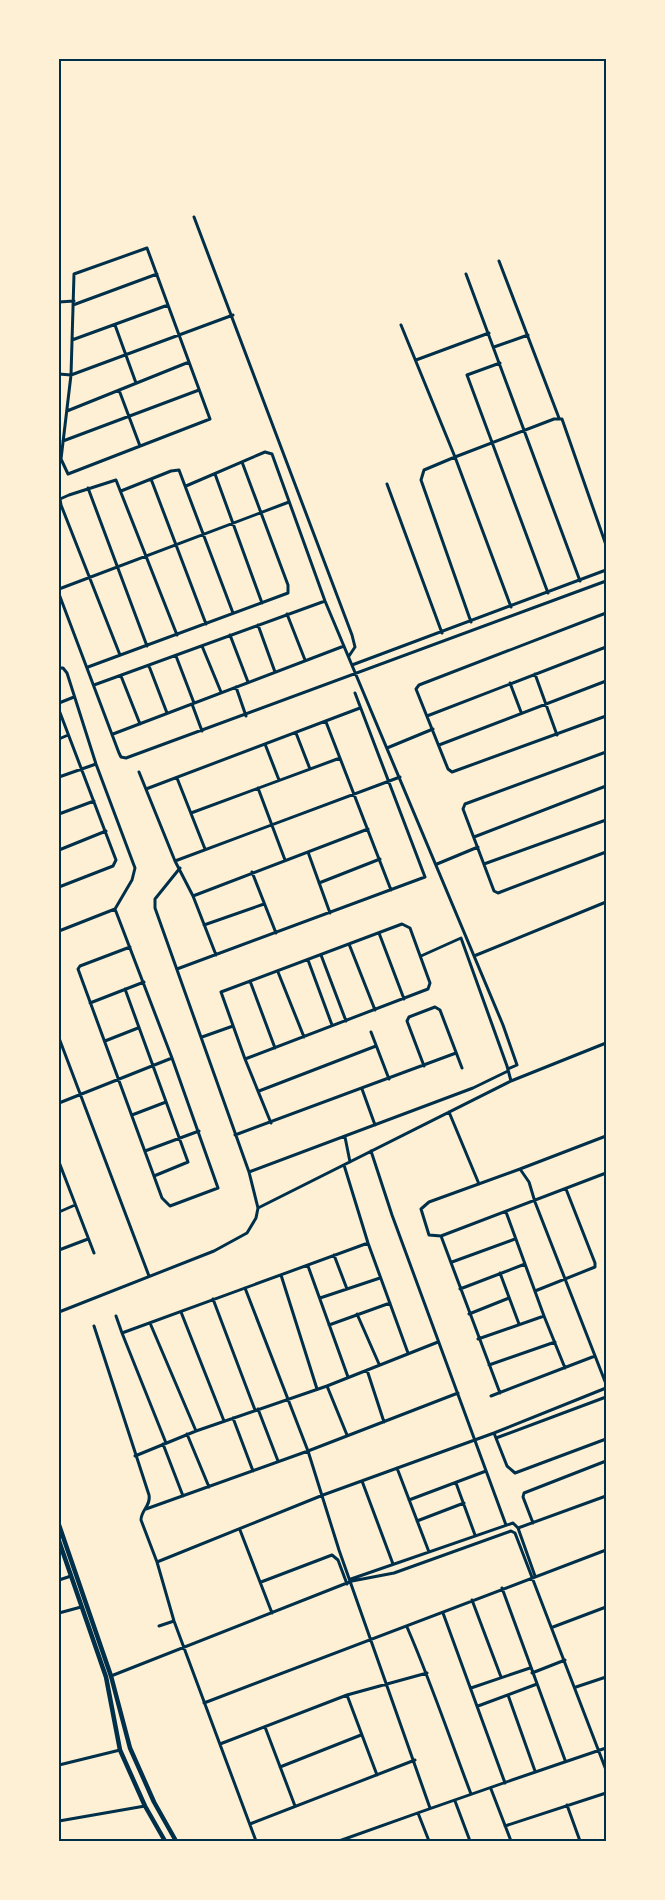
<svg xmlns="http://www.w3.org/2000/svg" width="665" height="1900" viewBox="0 0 665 1900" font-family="'Titillium Web',sans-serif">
<rect width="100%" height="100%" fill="#fdf0d5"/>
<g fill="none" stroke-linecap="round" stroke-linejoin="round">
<!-- minor -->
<path stroke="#003049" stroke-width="3" d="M 194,217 L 352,635 L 355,647 L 349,656
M 147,248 L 210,419 L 68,474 L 61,459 L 71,375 L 74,274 Z
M 499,261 L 559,418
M 466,274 L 580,581
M 59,302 L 74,301
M 73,305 L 157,274
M 115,325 L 136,383
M 401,325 L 455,457 L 424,470 L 421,480 L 471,622
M 72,340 L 168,305
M 494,347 L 528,335
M 416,360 L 489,333
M 500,363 L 467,375 L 548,593
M 59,374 L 71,375 L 233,315
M 119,390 L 140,446
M 67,411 L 189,362
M 63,441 L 199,390
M 215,474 L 262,603
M 151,479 L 206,624
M 387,484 L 442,633
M 186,486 L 265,452 L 272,454 L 325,601 L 503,1025 L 517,1065 L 508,1069
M 88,488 L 147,646
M 121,491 L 171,471 L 179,470 L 233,613
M 59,589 L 289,502
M 59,594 L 119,753 L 121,757 L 126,758 L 606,581
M 511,607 L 455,457 L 554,419 L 562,419 L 606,545
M 606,613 L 419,685 L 416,689 L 448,769 L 452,772 L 606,716
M 287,614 L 305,660
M 258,625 L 275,672
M 230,635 L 248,682
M 202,646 L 221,692
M 120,655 L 61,505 L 60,499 L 69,495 L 116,480 L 177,635
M 176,656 L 194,703
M 352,665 L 606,570
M 149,666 L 167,713
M 88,667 L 288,593 L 288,585 L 242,462
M 59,668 L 63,668 L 67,673 L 96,764 L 135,868 L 132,880 L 115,909 L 59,931
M 535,674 L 557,735
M 121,676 L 140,724
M 510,683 L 521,712
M 94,685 L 325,601
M 236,687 L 246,716
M 59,703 L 74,697
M 192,704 L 202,731
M 59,710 L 116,860 L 113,866 L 59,887
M 427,716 L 606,647
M 326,722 L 391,890
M 296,733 L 310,769
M 113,734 L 344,646
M 59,739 L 68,735
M 265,744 L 279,780
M 439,745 L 606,681
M 387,748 L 433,729
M 606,752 L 465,804 L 463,809 L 494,891 L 498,893 L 606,852
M 139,772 L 175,861 L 400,777
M 59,777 L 96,764
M 177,778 L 205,849
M 258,788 L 285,860
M 146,789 L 360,708
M 191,813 L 340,758
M 59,814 L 94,801
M 474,837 L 606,786
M 59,850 L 106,831
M 308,852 L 330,913
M 175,861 L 193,896 L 216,955
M 437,864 L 478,847
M 484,864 L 606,820
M 180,868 L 155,899 L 155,908 L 249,1172 L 258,1208
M 252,872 L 276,933
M 319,883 L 380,859
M 193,896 L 368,829
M 402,924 L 410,928 L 430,983 L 428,989 L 245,1059 L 221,992 Z
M 204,925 L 264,904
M 379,933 L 404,999
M 349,944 L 375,1010
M 130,947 L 80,966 L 78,969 L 162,1198 L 170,1206 L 218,1188 L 172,1058
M 321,955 L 346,1021
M 421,956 L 461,938 L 507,1066 L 511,1081
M 474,956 L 606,902
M 308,960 L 332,1025
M 177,969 L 425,877 L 355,693
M 278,972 L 304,1037
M 250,981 L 275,1048
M 125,989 L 188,1162 L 154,1176
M 90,1003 L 144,982
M 371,1032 L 389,1079
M 202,1037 L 233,1026
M 59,1038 L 149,1276
M 105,1041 L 138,1028
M 245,1059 L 271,1123
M 424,1066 L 407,1021 L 409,1017 L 435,1007 L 440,1010 L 462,1068
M 362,1089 L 375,1125
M 259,1091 L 376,1046
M 59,1103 L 172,1058 L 115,909
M 449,1112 L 479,1184
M 132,1115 L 166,1102
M 235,1135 L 456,1053
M 345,1137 L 350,1162
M 145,1151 L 199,1131
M 371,1151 L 392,1215 L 506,1525
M 59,1162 L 94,1253
M 344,1165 L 368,1243 L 408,1353
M 520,1169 L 606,1136
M 249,1172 L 473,1088 L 508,1071
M 606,1173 L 441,1236 L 429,1235 L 421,1209 L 429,1202 L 520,1169 L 529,1182 L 535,1202 L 606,1384
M 59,1212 L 75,1205
M 506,1212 L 544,1316 L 565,1368
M 441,1236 L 500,1393
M 59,1250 L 88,1239
M 334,1255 L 347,1289
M 452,1262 L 515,1239
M 308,1266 L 348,1377
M 500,1273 L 519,1324
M 281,1275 L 317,1389
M 245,1288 L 308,1451 L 339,1550 L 430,1808
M 460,1289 L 525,1264
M 535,1291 L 595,1267 L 595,1263 L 566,1189
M 320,1298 L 380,1278
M 213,1299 L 255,1410
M 59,1312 L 214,1251 L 247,1233 L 256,1218 L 258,1208 L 511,1081 L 606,1043
M 181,1312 L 224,1421
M 357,1314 L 379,1364
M 469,1314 L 509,1298
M 116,1316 L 122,1333
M 150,1323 L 196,1431
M 329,1325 L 390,1303
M 94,1326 L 149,1495 C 151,1506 141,1510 141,1520 L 157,1562 L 174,1621 L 256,1841
M 478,1339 L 544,1316
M 489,1365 L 555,1342
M 367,1370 L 384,1422
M 327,1386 L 347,1435
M 491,1396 L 595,1356
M 258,1409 L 278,1461
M 233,1418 L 253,1471
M 494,1433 L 507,1466 L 515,1473 L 606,1439
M 187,1434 L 209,1487
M 496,1438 L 606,1397
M 166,1443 L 122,1333 L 368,1243
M 163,1444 L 183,1496
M 135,1456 L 196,1431 L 327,1386 L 438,1342
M 397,1468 L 429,1552
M 362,1481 L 393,1564
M 456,1483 L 475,1535
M 409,1500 L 486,1471
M 146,1509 L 308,1451 L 458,1393
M 417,1521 L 464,1503
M 533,1523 L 523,1497 L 524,1493 L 606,1461
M 518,1528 L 606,1496
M 240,1530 L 272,1613
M 157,1562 L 323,1495 L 494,1433 L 606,1388
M 351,1579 L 513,1523 L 518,1528 L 535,1576
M 59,1580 L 71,1576
M 261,1582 L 332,1555 L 338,1560 L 347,1584
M 502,1588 L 565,1760
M 472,1600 L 501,1677
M 59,1613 L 81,1607
M 443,1613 L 505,1783
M 159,1626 L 174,1621
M 407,1627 C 431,1682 450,1739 471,1794
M 553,1627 L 606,1607
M 532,1673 L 565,1660
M 111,1676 L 352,1581 L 394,1573 L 511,1531 L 515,1533 L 606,1770
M 576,1687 L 606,1677
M 471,1688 L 530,1668
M 347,1695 L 377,1775
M 508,1695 L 535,1771
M 204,1703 L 606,1550
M 478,1706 L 537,1684
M 265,1727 L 295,1806
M 220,1744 L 347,1695 L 427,1673
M 59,1765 L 120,1750
M 280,1767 L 361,1735
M 491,1789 L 511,1841
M 455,1801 L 470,1841
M 567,1805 L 580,1841
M 418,1813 L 429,1841
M 59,1821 L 145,1806
M 250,1824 L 415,1760
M 505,1826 L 606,1793
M 339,1841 C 428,1809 517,1778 606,1748"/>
<!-- tertiary -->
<path stroke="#003049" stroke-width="4.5" d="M 59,1525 L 111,1676 L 130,1748 L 154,1802 L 176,1841
M 59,1541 L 106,1677 L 120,1750 L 145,1806 L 165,1841"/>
</g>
<!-- border -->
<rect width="665" height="1900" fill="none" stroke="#fdf0d5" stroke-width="120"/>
<rect x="60" y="60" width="545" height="1780" fill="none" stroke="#003049" stroke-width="2"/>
</svg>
